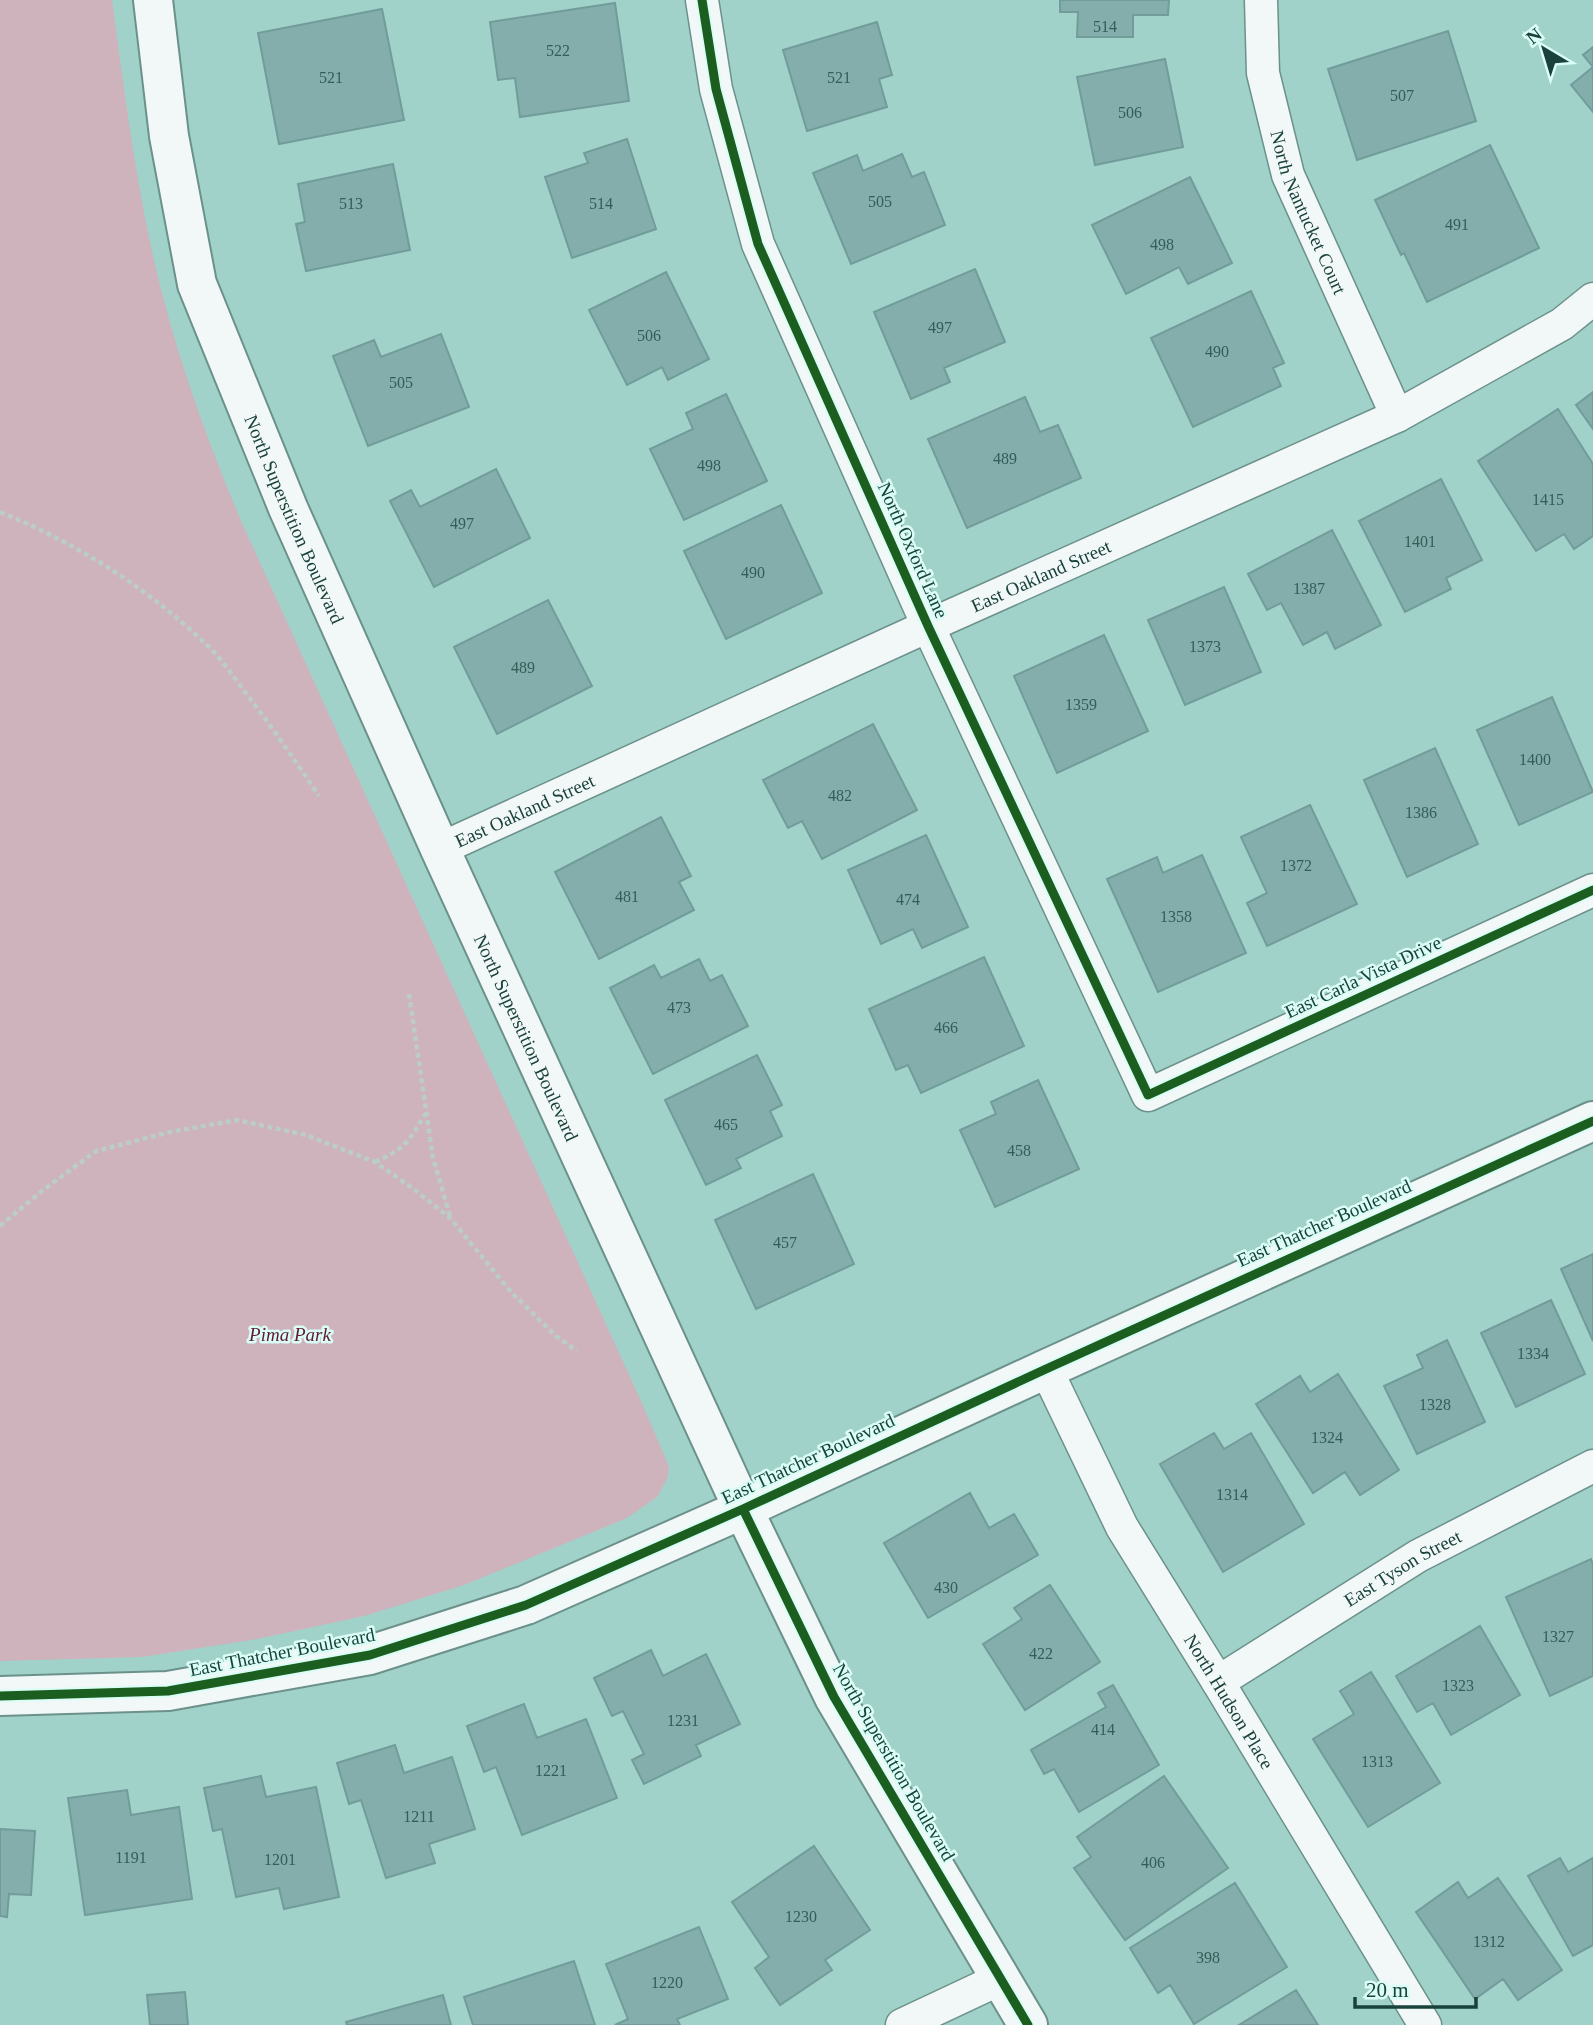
<svg xmlns="http://www.w3.org/2000/svg" width="1593" height="2025" viewBox="0 0 1593 2025" font-family="Georgia,serif">
<rect width="100%" height="100%" fill="#a0d2ca"/>
<!-- green -->
<path fill="#ceb2bc" d="M 0,0 L 112,0 C 123,81 133,162 150,242 C 170,337 203,431 241,521 L 645,1410 L 669,1467 L 667,1479 L 657,1497 L 627,1518 L 464,1585 L 364,1616 L 257,1639 L 142,1657 L 0,1661 Z"/>
<!-- building -->
<path fill="#84aeac" stroke="#719c9a" stroke-width="2" d="M 1060,0 L 1169,0 L 1168,15 L 1133,15 L 1133,37 L 1077,37 L 1078,12 L 1060,12 Z
M 615,3 L 629,101 L 520,117 L 515,78 L 498,80 L 490,22 Z
M 382,9 L 404,120 L 279,144 L 258,33 Z
M 877,22 L 892,75 L 879,79 L 887,107 L 807,131 L 783,50 Z
M 1448,31 L 1476,121 L 1357,160 L 1328,69 Z
M 1593,47 L 1593,67 L 1583,55 Z
M 1165,59 L 1183,147 L 1095,165 L 1077,77 Z
M 1593,67 L 1593,112 L 1571,85 Z
M 627,139 L 656,229 L 572,258 L 545,177 L 588,163 L 584,153 Z
M 1490,145 L 1539,248 L 1427,302 L 1404,253 L 1401,255 L 1375,200 Z
M 902,154 L 912,177 L 924,172 L 945,225 L 851,264 L 813,173 L 857,155 L 863,171 Z
M 393,164 L 410,250 L 306,271 L 296,224 L 305,222 L 298,184 Z
M 1190,177 L 1232,263 L 1188,284 L 1179,267 L 1126,294 L 1092,225 Z
M 975,269 L 1005,342 L 944,368 L 950,382 L 911,399 L 874,312 Z
M 666,272 L 709,359 L 668,380 L 662,367 L 627,385 L 589,310 Z
M 1251,291 L 1284,363 L 1273,368 L 1281,386 L 1193,427 L 1151,338 Z
M 441,334 L 469,407 L 368,446 L 333,356 L 374,340 L 381,357 Z
M 1593,392 L 1593,429 L 1576,405 Z
M 726,394 L 767,481 L 684,520 L 650,449 L 693,429 L 686,413 Z
M 1025,397 L 1040,432 L 1058,425 L 1081,478 L 967,528 L 928,439 Z
M 1558,409 L 1593,464 L 1593,536 L 1574,549 L 1564,534 L 1536,551 L 1478,461 Z
M 496,469 L 530,538 L 434,587 L 390,501 L 411,490 L 420,507 Z
M 1441,479 L 1482,560 L 1446,578 L 1451,589 L 1405,612 L 1359,521 Z
M 781,505 L 822,593 L 726,639 L 684,551 Z
M 1332,530 L 1381,625 L 1335,649 L 1327,632 L 1303,645 L 1281,603 L 1267,610 L 1248,574 Z
M 1224,587 L 1261,672 L 1185,705 L 1148,620 Z
M 548,600 L 592,686 L 497,734 L 454,647 Z
M 1104,635 L 1148,731 L 1057,773 L 1014,676 Z
M 1552,697 L 1593,792 L 1519,825 L 1477,730 Z
M 873,724 L 917,810 L 822,859 L 802,821 L 788,828 L 763,780 Z
M 1435,748 L 1478,844 L 1407,877 L 1364,780 Z
M 1310,805 L 1357,904 L 1267,946 L 1247,903 L 1267,893 L 1241,837 Z
M 661,817 L 691,876 L 679,882 L 694,910 L 599,959 L 555,872 Z
M 926,835 L 968,927 L 922,948 L 913,929 L 881,944 L 848,870 Z
M 1202,855 L 1246,953 L 1158,992 L 1107,879 L 1157,857 L 1163,873 Z
M 984,957 L 1024,1046 L 921,1093 L 908,1065 L 896,1070 L 869,1009 Z
M 699,959 L 710,981 L 722,975 L 748,1026 L 653,1074 L 610,988 L 654,965 L 661,978 Z
M 757,1055 L 782,1105 L 770,1111 L 782,1136 L 736,1159 L 741,1168 L 706,1185 L 665,1100 Z
M 1038,1080 L 1079,1169 L 995,1207 L 960,1130 L 996,1114 L 991,1102 Z
M 813,1174 L 854,1264 L 756,1309 L 715,1220 Z
M 1593,1254 L 1593,1341 L 1561,1269 Z
M 1551,1300 L 1585,1374 L 1516,1407 L 1481,1333 Z
M 1447,1340 L 1485,1422 L 1417,1454 L 1384,1386 L 1423,1368 L 1417,1355 Z
M 1338,1374 L 1399,1470 L 1360,1495 L 1345,1472 L 1313,1493 L 1256,1404 L 1300,1376 L 1310,1392 Z
M 1214,1433 L 1224,1449 L 1251,1433 L 1304,1524 L 1223,1572 L 1160,1464 Z
M 970,1493 L 989,1528 L 1014,1514 L 1038,1555 L 928,1618 L 884,1543 Z
M 1591,1559 L 1593,1565 L 1593,1676 L 1550,1696 L 1506,1597 Z
M 1050,1585 L 1100,1662 L 1025,1710 L 983,1644 L 1022,1619 L 1014,1608 Z
M 1480,1626 L 1520,1695 L 1451,1735 L 1433,1703 L 1417,1712 L 1396,1676 Z
M 651,1650 L 663,1676 L 706,1654 L 740,1724 L 696,1745 L 701,1756 L 644,1784 L 632,1760 L 644,1754 L 623,1711 L 612,1716 L 594,1678 Z
M 1371,1672 L 1440,1783 L 1368,1827 L 1313,1739 L 1354,1714 L 1340,1691 Z
M 1113,1685 L 1159,1765 L 1079,1812 L 1054,1769 L 1044,1774 L 1031,1750 L 1106,1707 L 1098,1693 Z
M 524,1704 L 537,1738 L 586,1719 L 617,1798 L 522,1835 L 496,1767 L 484,1772 L 467,1726 Z
M 395,1745 L 404,1773 L 452,1757 L 475,1829 L 429,1844 L 435,1863 L 386,1878 L 361,1800 L 349,1804 L 337,1763 Z
M 261,1776 L 266,1797 L 316,1787 L 339,1897 L 284,1909 L 279,1888 L 236,1897 L 222,1829 L 213,1831 L 204,1788 Z
M 1164,1776 L 1228,1868 L 1125,1940 L 1074,1868 L 1091,1857 L 1077,1837 Z
M 127,1790 L 131,1815 L 179,1807 L 192,1899 L 85,1915 L 68,1798 Z
M 0,1829 L 35,1831 L 31,1895 L 9,1894 L 7,1917 L 0,1916 Z
M 814,1846 L 870,1930 L 825,1960 L 832,1970 L 780,2005 L 755,1968 L 769,1957 L 732,1902 Z
M 1560,1858 L 1568,1872 L 1593,1858 L 1593,1945 L 1573,1956 L 1528,1876 Z
M 1498,1878 L 1562,1970 L 1518,2000 L 1503,1979 L 1475,1999 L 1416,1912 L 1458,1882 L 1468,1898 Z
M 1235,1883 L 1287,1967 L 1194,2024 L 1170,1985 L 1158,1993 L 1130,1948 Z
M 699,1927 L 728,1999 L 677,2019 L 680,2025 L 615,2025 L 628,2019 L 606,1964 Z
M 574,1961 L 595,2025 L 473,2025 L 464,1997 Z
M 1296,1990 L 1318,2025 L 1239,2025 Z
M 185,1992 L 188,2025 L 150,2025 L 147,1995 Z
M 443,1995 L 451,2025 L 347,2025 L 346,2022 Z"/>
<g fill="none" stroke-linecap="round" stroke-linejoin="round">
<defs>
<g id="street">
<path d="M 702,0 L 716,89 L 758,244 L 928,626 L 1148,1095 L 1593,890"/>
<path id="s1" d="M 1261,0 L 1263,73 L 1288,175 L 1397,416"/>
<path id="s2" d="M 440,849 L 928,626 L 1397,416 L 1562,324 L 1593,299"/>
<path id="s3" d="M 1046,1369 L 1122,1527 L 1218,1682 L 1425,2025"/>
<path id="s4" d="M 1218,1682 L 1418,1556 L 1593,1466"/>
<path d="M 902,2025 L 1000,1979"/>
</g>
<g id="secondary">
<path id="s5" d="M 153,0 L 169,136 L 197,284 L 288,508 L 440,849 L 743,1509 L 834,1697 L 1028,2025"/>
<path d="M 0,1696 L 168,1691 L 370,1655 L 526,1605 L 743,1509 L 1046,1369 L 1593,1121"/>
</g>
</defs>
<!-- street casing -->
<use href="#street" stroke="#6c918b" stroke-width="35"/>
<!-- secondary casing -->
<use href="#secondary" stroke="#6c918b" stroke-width="42"/>
<!-- path -->
<path stroke="#bcccc9" stroke-width="4.5" stroke-dasharray="5 3.5" stroke-linecap="butt" d="M 0,512 C 79,544 151,590 212,650 C 223,661 232,675 242,688 C 269,723 294,759 319,796
M 409,994 L 433,1158 L 450,1216
M 375,1162 C 404,1149 409,1142 425,1114
M 0,1226 L 42,1191 L 96,1151 L 170,1132 L 237,1120 L 306,1135 L 375,1162 L 415,1190 L 450,1218 L 511,1292 L 556,1336 L 577,1351"/>
<!-- street -->
<use href="#street" stroke="#f1f8f7" stroke-width="32"/>
<!-- secondary -->
<use href="#secondary" stroke="#f1f8f7" stroke-width="38"/>
<defs>
<path id="cycleway" d="M 702,0 L 716,89 L 758,244 L 928,626 L 1148,1095 L 1593,890
M 743,1509 L 834,1697 L 1028,2025
M 0,1696 L 168,1691 L 370,1655 L 526,1605 L 743,1509 L 1046,1369 L 1593,1121"/>
</defs>
<!-- cycleway casing -->
<use href="#cycleway" stroke="#dafdf6" stroke-width="13"/>
<!-- cycleway -->
<use href="#cycleway" stroke="#1b5e20" stroke-width="9"/>
</g>
<g text-anchor="middle" dominant-baseline="central" stroke-width="5" stroke-linejoin="round" paint-order="stroke">
<!-- number labels -->
<g font-size="16" fill="#345d58">
<text x="1105" y="26">514</text>
<text x="558" y="50">522</text>
<text x="331" y="77">521</text>
<text x="839" y="77">521</text>
<text x="1402" y="95">507</text>
<text x="1130" y="112">506</text>
<text x="880" y="201">505</text>
<text x="351" y="203">513</text>
<text x="601" y="203">514</text>
<text x="1457" y="224">491</text>
<text x="1162" y="244">498</text>
<text x="940" y="327">497</text>
<text x="649" y="335">506</text>
<text x="1217" y="351">490</text>
<text x="401" y="382">505</text>
<text x="1005" y="458">489</text>
<text x="709" y="465">498</text>
<text x="1548" y="499">1415</text>
<text x="462" y="523">497</text>
<text x="1420" y="541">1401</text>
<text x="753" y="572">490</text>
<text x="1309" y="588">1387</text>
<text x="1205" y="646">1373</text>
<text x="523" y="667">489</text>
<text x="1081" y="704">1359</text>
<text x="1535" y="759">1400</text>
<text x="840" y="795">482</text>
<text x="1421" y="812">1386</text>
<text x="1296" y="865">1372</text>
<text x="627" y="896">481</text>
<text x="908" y="899">474</text>
<text x="1176" y="916">1358</text>
<text x="679" y="1007">473</text>
<text x="946" y="1027">466</text>
<text x="726" y="1124">465</text>
<text x="1019" y="1150">458</text>
<text x="785" y="1242">457</text>
<text x="1533" y="1353">1334</text>
<text x="1435" y="1404">1328</text>
<text x="1327" y="1437">1324</text>
<text x="1232" y="1494">1314</text>
<text x="946" y="1587">430</text>
<text x="1558" y="1636">1327</text>
<text x="1041" y="1653">422</text>
<text x="1458" y="1685">1323</text>
<text x="683" y="1720">1231</text>
<text x="1103" y="1729">414</text>
<text x="1377" y="1761">1313</text>
<text x="551" y="1770">1221</text>
<text x="419" y="1816">1211</text>
<text x="131" y="1857">1191</text>
<text x="280" y="1859">1201</text>
<text x="1153" y="1862">406</text>
<text x="801" y="1916">1230</text>
<text x="1489" y="1941">1312</text>
<text x="1208" y="1957">398</text>
<text x="667" y="1982">1220</text>
</g>
<!-- street labels -->
<g font-size="19" fill="#1a423c" stroke="#dafdf6">
<text stroke="none"><textPath href="#s1" startOffset="220">North Nantucket Court</textPath></text>
<text stroke="none"><textPath href="#s5" startOffset="542">North Superstition Boulevard</textPath></text>
<text transform="translate(913 550) rotate(66)">North Oxford Lane</text>
<text stroke="none"><textPath href="#s2" startOffset="660">East Oakland Street</textPath></text>
<text stroke="none"><textPath href="#s2" startOffset="93">East Oakland Street</textPath></text>
<text transform="translate(1363 977) rotate(-25)">East Carla Vista Drive</text>
<text stroke="none"><textPath href="#s5" startOffset="1110">North Superstition Boulevard</textPath></text>
<text transform="translate(1324 1223) rotate(-24)">East Thatcher Boulevard</text>
<text transform="translate(808 1459) rotate(-25)">East Thatcher Boulevard</text>
<text stroke="none"><textPath href="#s4" startOffset="217">East Tyson Street</textPath></text>
<text transform="translate(282 1652) rotate(-11)">East Thatcher Boulevard</text>
<text stroke="none"><textPath href="#s3" startOffset="380">North Hudson Place</textPath></text>
<text transform="translate(894 1762) rotate(60)">North Superstition Boulevard</text>
</g>
<!-- park labels -->
<g font-size="19" font-style="italic" fill="#621833" stroke="#dafdf6">
<text x="290" y="1334">Pima Park</text>
</g>
</g>
<!-- north arrow -->
<g transform="translate(1544 49) rotate(322)" stroke="#dafdf6" stroke-width="5" paint-order="stroke">
<path d="M0-5L12 26L0 18L-12 26Z" fill="#1a423c"/>
<text y="-10" font-size="19" font-weight="bold" text-anchor="middle" fill="#1a423c">N</text>
</g>
<!-- scale -->
<path d="M1355 1997v10h121v-10" fill="none" stroke="#1a423c" stroke-width="3.5"/>
<text x="1366" y="1997" font-size="21" fill="#1a423c" stroke="#dafdf6" stroke-width="5" paint-order="stroke">20 m</text>
</svg>
